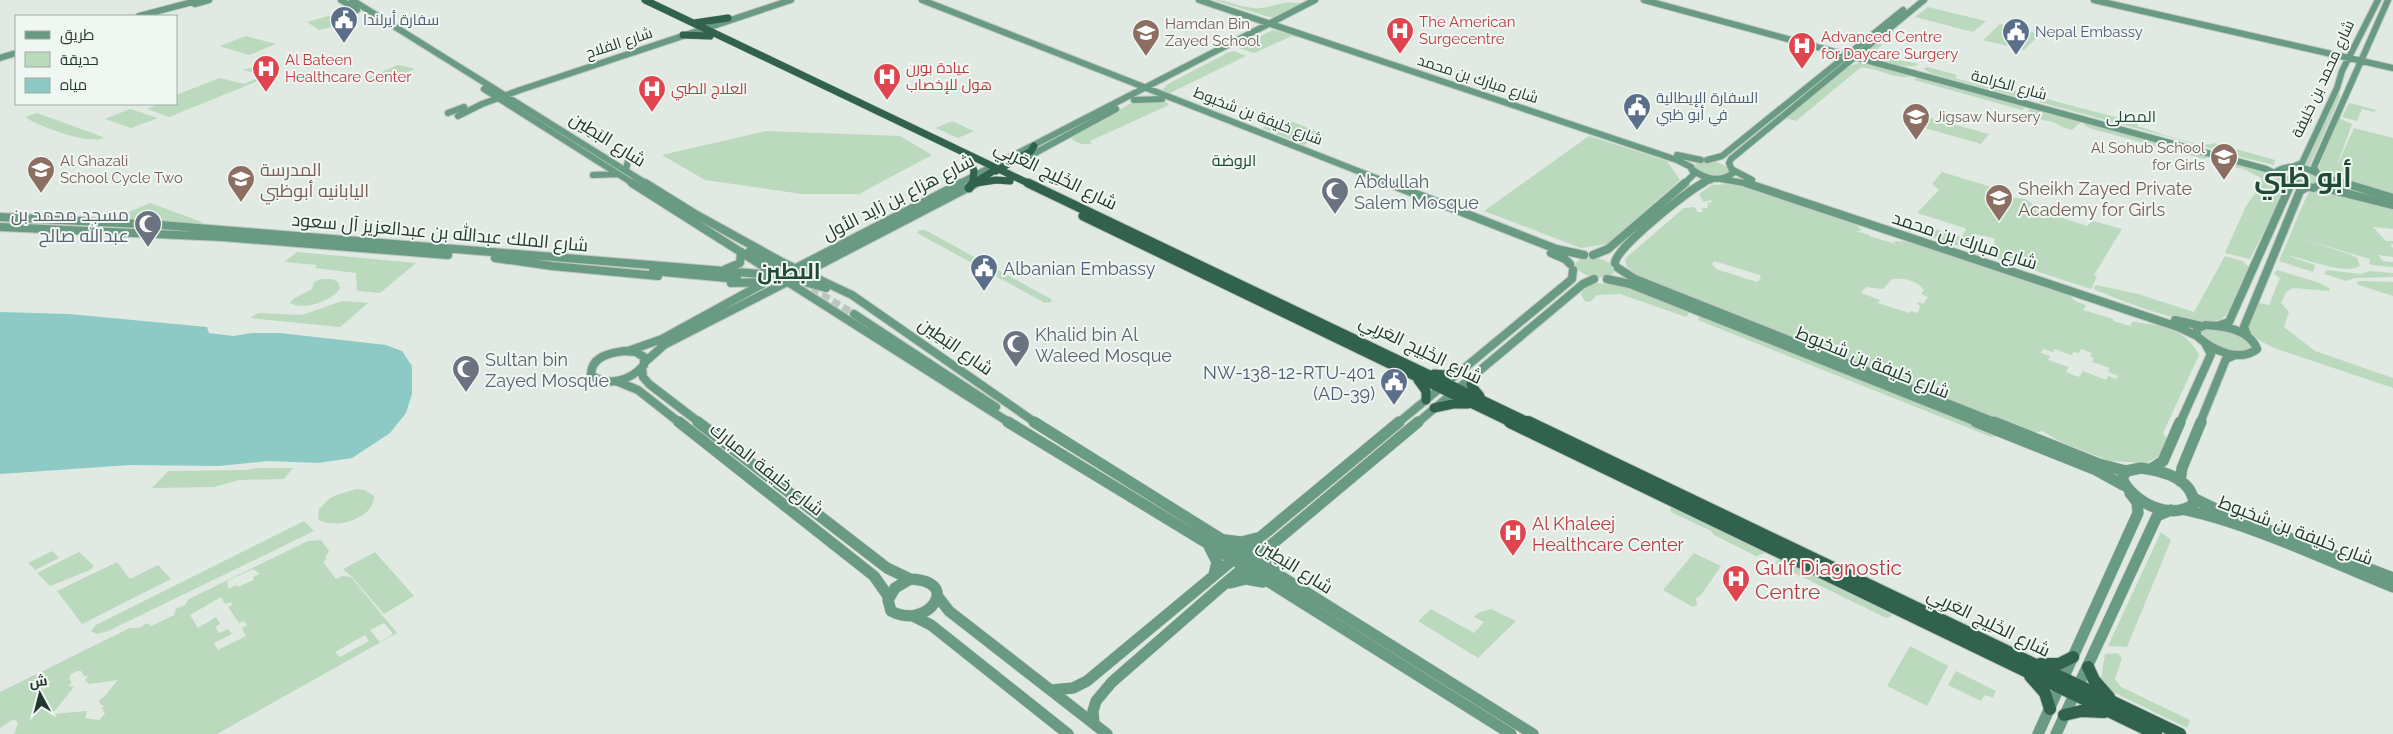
<svg xmlns="http://www.w3.org/2000/svg" width="2393" height="734" viewBox="0 0 2393 734" font-family="Raleway,Cairo,sans-serif">
<rect width="100%" height="100%" fill="#e0eae3"/>
<!-- green -->
<path fill="#bbd9bc" fill-rule="evenodd" d="M 1214,0 C 1228,0 1239,7 1253,8 C 1271,10 1276,0 1300,3 L 1300,5 L 1275,17 L 1269,17 Z
M 1928,7 L 1986,21 L 1973,32 L 1915,17 Z
M 332,15 L 345,24 L 319,30 L 307,22 Z
M 2000,24 L 2040,34 L 2024,50 L 1983,40 Z
M 1273,30 L 1304,37 L 1307,40 L 1292,36 L 1254,53 L 1238,48 Z
M 246,36 L 276,44 L 249,55 L 219,46 Z
M 1877,43 L 1883,44 L 1875,51 L 1882,57 L 1919,64 C 1910,71 1877,60 1868,54 L 1867,52 Z
M 1234,51 L 1246,56 L 1168,94 L 1164,92 L 1163,89 L 1168,84 L 1227,53 Z
M 1866,62 L 1910,73 L 1911,76 C 1896,82 1877,66 1860,68 L 1796,121 L 1785,118 C 1805,101 1839,63 1866,62 Z
M 398,65 L 415,69 L 380,84 L 363,80 Z
M 1927,67 L 1957,75 L 1955,78 L 1998,90 L 2003,87 L 2033,96 L 2026,99 L 1933,74 L 1923,69 Z
M 250,68 L 275,74 L 169,117 L 147,109 L 159,104 L 176,104 L 176,95 L 220,78 L 244,84 L 266,75 L 242,70 Z
M 1918,77 L 2024,105 L 2025,107 L 2022,110 L 1914,80 Z
M 2338,89 L 2340,97 L 2309,167 L 2302,166 L 2308,159 Z
M 1151,98 L 1168,103 L 1169,105 L 1090,141 L 1092,143 C 1085,146 1075,143 1070,137 L 1137,100 Z
M 2043,98 L 2138,123 L 2137,126 C 2154,131 2200,149 2215,143 L 2221,146 L 2220,149 L 2213,149 L 2039,102 Z
M 2349,103 L 2376,110 L 2374,112 L 2362,109 L 2357,121 L 2342,117 Z
M 2031,108 L 2079,120 L 2080,123 L 2072,130 C 2064,129 2056,122 2049,121 C 2041,120 2034,118 2026,114 Z
M 130,109 L 158,118 L 131,128 L 105,119 Z
M 37,113 L 103,137 L 103,138 C 88,145 38,126 25,117 Z
M 1916,114 L 1989,134 L 1981,144 L 1907,123 Z
M 1282,118 L 1324,134 L 1304,145 L 1262,128 Z
M 2339,118 L 2352,124 L 2336,168 L 2354,128 L 2393,138 L 2393,196 L 2332,179 L 2318,169 Z
M 952,121 L 974,131 L 958,138 L 936,128 Z
M 2085,123 L 2207,155 L 2209,157 L 2204,159 L 2092,129 L 2084,125 Z
M 766,131 L 900,136 L 932,155 L 859,194 L 802,194 L 705,180 L 662,155 Z
M 1589,136 L 1667,161 L 1680,180 L 1607,244 L 1581,248 L 1484,211 Z
M 2229,147 L 2275,160 L 2274,165 L 2233,155 L 2228,151 Z
M 2215,158 L 2258,168 L 2286,183 L 2286,188 L 2250,259 L 2225,253 L 2246,206 L 2261,185 L 2261,178 L 2244,169 L 2214,163 Z
M 1701,161 C 1712,161 1726,161 1730,173 L 1718,178 L 1697,172 L 1694,165 Z
M 2286,169 L 2304,170 L 2324,181 L 2312,186 L 2282,175 L 2281,172 Z
M 1942,172 L 2001,190 L 1997,195 L 2025,199 L 2045,212 L 2087,226 L 2093,221 L 2122,229 L 2094,275 L 2097,277 L 2091,289 L 1984,254 L 1983,252 L 1988,245 L 1997,246 L 1994,244 L 1995,240 L 1993,238 L 1974,234 L 1970,239 L 1973,241 L 1969,247 L 1965,248 L 1891,224 L 1892,219 L 1920,229 L 1924,226 L 1961,237 L 1966,230 L 1965,228 L 1917,213 L 1939,190 L 1932,184 Z
M 1728,184 L 1746,186 L 1855,223 L 1862,231 L 1855,231 L 1870,235 L 1869,236 L 1896,244 L 1893,241 L 1914,242 L 2069,294 L 2075,301 L 2086,305 L 2083,310 L 2113,319 L 2113,321 L 2130,326 L 2133,321 C 2140,324 2148,323 2156,325 C 2174,328 2192,339 2199,355 L 2163,433 L 2166,438 L 2160,456 L 2146,463 L 2110,461 L 2063,443 L 2042,431 L 2035,433 L 1642,279 L 1627,267 L 1625,260 L 1628,256 L 1684,208 L 1694,207 L 1698,212 L 1703,212 L 1701,208 L 1707,208 L 1708,203 L 1712,202 L 1711,200 L 1703,202 L 1699,194 L 1712,185 ZM 1714,261 L 1760,275 L 1761,278 L 1757,282 L 1716,269 L 1712,264 ZM 1892,279 C 1904,278 1917,280 1924,290 L 1921,294 L 1928,297 L 1923,304 L 1918,302 L 1917,304 L 1920,306 L 1918,313 L 1911,311 L 1909,313 L 1878,303 L 1880,300 L 1861,293 L 1866,287 L 1883,289 ZM 2043,349 L 2053,352 L 2055,349 L 2071,355 L 2074,352 L 2079,353 L 2081,349 L 2092,353 L 2090,357 L 2094,358 L 2092,362 L 2110,368 L 2108,372 L 2118,376 L 2116,379 L 2108,376 L 2106,380 L 2083,371 L 2079,377 L 2066,372 L 2069,367 L 2048,360 L 2050,356 L 2041,353 Z
M 2312,190 L 2318,190 L 2393,207 L 2393,229 L 2373,227 L 2386,241 L 2393,241 L 2393,244 L 2390,245 L 2393,248 L 2393,257 L 2378,255 L 2383,261 L 2393,262 L 2393,267 L 2372,265 L 2369,263 L 2370,259 L 2299,238 L 2349,254 L 2357,258 L 2360,266 C 2346,275 2308,260 2291,256 L 2291,257 L 2315,265 L 2313,272 L 2279,261 L 2308,193 Z
M 150,203 L 202,222 L 203,225 L 120,218 L 124,214 Z
M 919,230 L 925,230 L 1051,299 L 1052,302 L 1045,303 L 917,233 Z
M 297,252 L 416,263 L 380,293 L 357,291 L 356,273 L 315,268 L 317,265 L 284,262 Z
M 2225,256 L 2242,261 L 2249,267 L 2227,314 C 2210,339 2120,299 2095,290 L 2094,287 L 2097,285 L 2138,294 L 2194,312 Z
M 1596,257 L 1612,264 L 1615,270 L 1613,274 C 1601,280 1586,278 1576,268 L 1575,264 L 1580,259 Z
M 2277,270 L 2317,282 L 2329,288 L 2330,291 L 2293,288 L 2286,292 L 2281,303 L 2289,312 L 2284,327 L 2315,351 L 2393,378 L 2393,388 L 2274,348 L 2257,339 L 2248,329 L 2258,303 L 2269,305 L 2280,278 L 2274,274 Z
M 2327,270 L 2361,274 L 2370,271 L 2393,273 L 2393,277 L 2354,278 L 2347,281 L 2324,274 Z
M 322,279 L 332,279 L 338,282 L 340,288 C 333,301 303,311 290,303 L 293,299 L 312,289 L 314,282 Z
M 2360,281 L 2393,282 L 2393,296 L 2359,285 L 2356,282 Z
M 1597,283 L 1625,285 L 1687,310 L 1689,313 L 1686,317 L 1620,294 L 1597,295 L 1590,302 L 1585,301 L 1581,295 C 1583,286 1589,285 1597,283 Z
M 342,301 L 368,303 L 340,327 L 250,318 L 258,313 L 302,315 Z
M 1699,316 L 1856,376 L 2000,436 L 1991,437 L 1698,320 Z
M 2208,328 C 2225,329 2240,333 2252,346 L 2252,349 C 2236,360 2214,344 2201,335 L 2201,332 Z
M 258,468 L 293,468 L 284,479 L 239,480 L 214,487 L 152,488 L 168,471 L 246,470 Z
M 357,489 L 365,490 L 374,496 C 375,518 334,531 318,519 L 319,509 L 330,498 L 339,494 Z
M 1677,507 L 1762,548 L 1765,553 L 1756,556 L 1714,535 L 1711,531 L 1671,512 L 1670,508 Z
M 304,521 L 314,531 L 108,631 L 97,634 L 91,631 L 96,625 Z
M 2161,532 L 2171,540 L 2127,647 L 2108,646 Z
M 321,540 L 329,551 L 325,558 L 327,559 L 323,562 L 336,579 L 342,576 L 351,577 L 397,633 L 217,734 L 14,734 L 18,723 L 14,719 L 0,728 L 0,692 L 130,628 L 139,628 L 147,623 L 151,626 L 174,615 L 176,609 L 185,605 L 189,599 L 308,541 ZM 253,569 L 260,574 L 253,577 L 254,580 L 238,587 L 236,585 L 228,589 L 227,581 ZM 221,597 L 225,604 L 231,602 L 232,605 L 228,607 L 239,623 L 244,621 L 247,625 L 242,628 L 246,636 L 218,650 L 214,643 L 232,634 L 228,629 L 219,633 L 215,627 L 220,624 L 216,617 L 198,628 L 190,615 ZM 384,623 L 393,634 L 380,642 L 370,630 ZM 365,635 L 369,641 L 340,657 L 335,652 ZM 77,671 L 81,671 L 84,676 L 88,676 L 85,680 L 89,684 L 118,680 L 104,697 L 99,700 L 101,705 L 105,706 L 102,708 L 105,714 L 99,720 L 85,718 L 87,711 L 52,714 L 74,687 L 68,686 L 72,682 L 69,679 L 71,674 Z
M 52,551 L 59,558 L 35,570 L 28,563 Z
M 79,552 L 94,566 L 90,570 L 50,586 L 37,573 Z
M 375,552 L 414,596 L 384,614 L 352,577 L 343,569 Z
M 1694,553 L 1721,566 L 1701,595 L 1696,598 L 1697,605 L 1693,607 L 1663,590 Z
M 1779,559 L 1786,560 L 1891,612 L 1892,616 L 1886,618 L 1776,564 L 1775,562 Z
M 117,562 L 130,579 L 158,565 L 171,579 L 82,624 L 57,591 Z
M 1431,609 L 1474,633 L 1484,622 L 1474,617 L 1478,613 L 1491,609 L 1516,621 L 1478,658 L 1418,621 Z
M 1910,646 L 1948,666 L 1927,706 L 1887,686 Z
M 2117,653 L 2122,658 L 2115,679 L 2121,687 L 2190,720 L 2187,728 L 2109,690 L 2101,680 L 2105,654 Z
M 1956,671 L 1996,691 L 1993,698 L 1985,695 L 1981,701 L 1948,685 Z"/>
<!-- water -->
<path fill="#8dcac6" d="M 0,312 L 69,314 L 207,327 L 209,333 L 233,336 L 252,333 L 280,333 L 386,345 L 402,351 L 412,366 L 412,394 L 406,413 L 390,433 L 352,458 L 318,463 L 268,461 L 219,466 L 130,465 L 0,474 Z"/>
<g fill="none" stroke-linecap="round" stroke-linejoin="round">
<!-- major-tunnel -->
<path stroke="#bac6bf" stroke-width="8" stroke-dasharray="8 4" stroke-linecap="butt" d="M 799,288 L 825,297 L 854,314"/>
<defs>
<path id="major-far2" d="M 341,0 L 357,10
M 352,0 L 647,184
M 922,0 L 1391,184
M 1199,0 L 1677,160 L 1691,167
M 1644,0 L 2266,169 L 2297,184
M 2094,0 L 2393,68
M 195,4 L 209,0
M 139,16 L 200,0
M 0,58 L 16,53
M 484,89 L 634,184
M 1134,100 L 1162,99
M 448,113 L 464,107
M 458,116 L 482,104 L 520,90 L 791,0
M 1677,155 L 1701,160
M 1022,160 L 1116,109
M 1707,160 L 1722,156 L 1903,10
M 2293,167 L 2302,163 L 2337,88 L 2342,71 L 2378,0
M 626,170 L 628,160
M 1693,170 C 1705,179 1720,183 1733,173 L 1729,163 L 1731,159 L 1924,0
M 1733,170 L 1752,180
M 2317,173 L 2314,167 L 2388,0
M 2279,174 L 2277,171 C 2292,162 2318,169 2328,183 L 2326,184
M 593,175 L 618,174
M 2324,177 L 2348,184
M 1721,179 L 1750,184
M 2286,180 L 2288,184
M 958,184 L 1315,0
M 1684,184 L 1694,174 L 1691,168
M 1701,184 L 1713,179"/>
<path id="major-far1" d="M 632,183 L 1010,423
M 645,183 L 695,214 L 782,262 L 852,295 L 1036,423
M 1388,183 L 1556,249 L 1584,255
M 1746,183 L 2178,327 L 2197,336
M 2294,183 L 2313,188 L 2328,183
M 2344,183 L 2393,198
M 2321,187 L 2393,205
M 0,217 L 161,225 L 761,274 L 793,279 L 826,288
M 0,227 L 222,237 L 448,255
M 749,252 L 787,272 L 796,273
M 1551,253 L 1565,259 L 1570,264
M 1593,255 L 1608,249 L 1685,183
M 495,258 L 552,266 L 658,276
M 1615,263 C 1615,248 1687,192 1703,183
M 1618,268 L 1635,279 L 1997,423
M 726,269 L 740,263 L 741,252
M 792,270 L 961,183
M 653,271 L 737,279
M 802,274 L 975,184
M 1607,279 L 1630,284 L 1979,423
M 731,283 L 763,282
M 854,314 L 996,407
M 2175,320 L 2201,326
M 2205,325 C 2224,326 2249,329 2257,349 C 2239,363 2212,350 2197,336 L 2197,329 Z
M 2217,326 L 2229,322 L 2289,188 L 2287,183
M 2248,337 L 2244,327 L 2300,191 L 2308,186
M 624,351 L 636,352 L 644,357 L 644,365 C 631,380 608,388 591,375 C 591,357 609,353 624,351 Z
M 628,351 L 662,339 L 777,276
M 645,362 L 664,345 L 791,280
M 642,368 L 643,377 L 649,384 L 700,423
M 616,381 L 638,390 L 680,423
M 1398,423 L 1572,279 L 1573,270
M 1417,423 L 1583,284 L 1594,279
M 2180,423 L 2211,354 L 2206,345
M 2200,423 L 2226,359 L 2235,355"/>
<path id="major" d="M 679,422 L 874,576 L 888,596
M 698,422 L 887,568 L 910,579
M 1008,422 L 1207,543 L 1511,734
M 1034,422 L 1533,734
M 1976,422 L 2096,470 L 2123,485
M 1994,422 L 2099,464 L 2126,471
M 2141,468 C 2163,471 2192,478 2194,504 C 2170,521 2134,503 2122,479 L 2126,471 Z
M 2151,469 L 2163,461 L 2180,422
M 2180,481 L 2182,468 L 2201,422
M 2195,499 L 2224,513 L 2393,578
M 2186,510 C 2254,525 2328,561 2393,587
M 1225,540 L 1241,542 L 1257,538
M 1273,545 L 1270,560 L 1276,575
M 1209,546 L 1217,562 L 1214,575
M 910,579 C 964,581 927,631 891,611 L 888,600 L 895,588 Z
M 1230,583 L 1246,579 L 1263,582
M 939,598 L 949,611 L 1107,734
M 913,616 L 931,625 L 1068,734
M 1051,690 L 1073,688 L 1087,681 L 1399,422
M 1094,724 L 1093,711 L 1096,701 L 1112,682 L 1222,586 L 1418,422
M 2038,734 L 2138,513 L 2137,502 L 2130,493
M 2056,734 L 2157,516 L 2171,510"/>
<path id="highway-far2" d="M 645,0 L 1030,184
M 694,23 L 728,18
M 683,35 L 710,36
M 971,162 L 974,171 L 973,178
M 996,171 L 1031,151 L 1034,146
M 977,183 L 996,180 L 1010,181
M 972,184 L 995,170 L 995,166"/>
<path id="highway-far1" d="M 1028,183 L 1530,423
M 969,188 L 973,183
M 1083,216 L 1512,423
M 1434,374 L 1445,375 L 1462,371
M 1472,377 L 1471,385 L 1480,396
M 1418,380 L 1426,391 L 1426,400
M 1434,408 L 1453,404 L 1468,404"/>
<path id="highway" d="M 1510,422 L 2156,734
M 1528,422 L 2180,734
M 2040,664 L 2059,664 L 2073,657
M 2088,667 L 2094,680 L 2109,697
M 2030,676 L 2045,693 L 2050,709
M 2064,715 L 2081,711 L 2104,712"/>
</defs>
<!-- major-far2 casing -->
<use href="#major-far2" stroke="#c1c7c4" stroke-width="8"/>
<!-- major-far1 casing -->
<use href="#major-far1" stroke="#c1c7c4" stroke-width="10"/>
<!-- major casing -->
<use href="#major" stroke="#c1c7c4" stroke-width="12"/>
<!-- highway-far2 casing -->
<use href="#highway-far2" stroke="#c1c7c4" stroke-width="8"/>
<!-- highway-far1 casing -->
<use href="#highway-far1" stroke="#c1c7c4" stroke-width="11"/>
<!-- highway casing -->
<use href="#highway" stroke="#c1c7c4" stroke-width="14"/>
<!-- major-far2 -->
<use href="#major-far2" stroke="#699b83" stroke-width="6"/>
<!-- major-far1 -->
<use href="#major-far1" stroke="#699b83" stroke-width="8"/>
<!-- major -->
<use href="#major" stroke="#699b83" stroke-width="11"/>
<!-- highway-far2 -->
<use href="#highway-far2" stroke="#31624d" stroke-width="7"/>
<!-- highway-far1 -->
<use href="#highway-far1" stroke="#31624d" stroke-width="9"/>
<!-- highway -->
<use href="#highway" stroke="#31624d" stroke-width="12"/>
</g>
<!-- icons -->
<defs>
<symbol id="civic-pin" viewBox="-11 -11 22 30"><path d="M0 17L-7.5 6A9.5 9.5 0 1 1 7.5 6Z" fill="#5c6f8a" stroke="#f0f7f2"/><path d="M-.6-6.5H3V-4.5H.6V-3L4-1V1h2V6H-6V1h2V-1L-.6-3ZM-1.2 2.5V6h2.4V2.5Z" fill="#fff"/></symbol>
<symbol id="hospital-pin" viewBox="-11 -11 22 30"><path d="M0 17L-7.5 6A9.5 9.5 0 1 1 7.5 6Z" fill="#e0444e" stroke="#f0f7f2"/><path d="M-5-5h3v3.5h4V-5h3V5h-3V1.5h-4V5h-3Z" fill="#fff"/></symbol>
<symbol id="school-pin" viewBox="-11 -11 22 30"><path d="M0 17L-7.5 6A9.5 9.5 0 1 1 7.5 6Z" fill="#8d6e63" stroke="#f0f7f2"/><path d="M0-5L7-2L0 1L-7-2ZM-4 1L0 2.5L4 1V4Q0 6-4 4Z" fill="#fff"/></symbol>
<symbol id="mosque-pin" viewBox="-11 -11 22 30"><path d="M0 17L-7.5 6A9.5 9.5 0 1 1 7.5 6Z" fill="#6b7280" stroke="#f0f7f2"/><path d="M3.5-4.9A6 6 0 1 0 3.5 4.9A5 5 0 1 1 3.5-4.9Z" fill="#fff"/></symbol>
</defs>
<g fill-rule="evenodd">
<use href="#civic-pin" x="328" y="4" width="32" height="43"/>
<use href="#hospital-pin" x="1384" y="15" width="32" height="43"/>
<use href="#civic-pin" x="2000" y="16" width="32" height="43"/>
<use href="#school-pin" x="1130" y="17" width="32" height="43"/>
<use href="#hospital-pin" x="1786" y="30" width="32" height="43"/>
<use href="#hospital-pin" x="250" y="53" width="32" height="43"/>
<use href="#hospital-pin" x="871" y="61" width="32" height="43"/>
<use href="#hospital-pin" x="636" y="73" width="32" height="43"/>
<use href="#civic-pin" x="1621" y="91" width="32" height="43"/>
<use href="#school-pin" x="1900" y="101" width="32" height="43"/>
<use href="#school-pin" x="2208" y="141" width="32" height="43"/>
<use href="#school-pin" x="25" y="154" width="32" height="43"/>
<use href="#school-pin" x="225" y="163" width="32" height="43"/>
<use href="#mosque-pin" x="1319" y="175" width="32" height="43"/>
<use href="#school-pin" x="1983" y="182" width="32" height="43"/>
<use href="#mosque-pin" x="132" y="208" width="32" height="43"/>
<use href="#civic-pin" x="968" y="252" width="32" height="43"/>
<use href="#mosque-pin" x="1000" y="328" width="32" height="43"/>
<use href="#mosque-pin" x="450" y="353" width="32" height="43"/>
<use href="#civic-pin" x="1378" y="366" width="32" height="43"/>
<use href="#hospital-pin" x="1497" y="517" width="32" height="43"/>
<use href="#hospital-pin" x="1720" y="563" width="32" height="43"/>
</g>
<g text-anchor="middle" dominant-baseline="central" stroke-width="4" stroke-linejoin="round" paint-order="stroke">
<!-- far-service labels -->
<g font-size="15" fill="#4e5e75" stroke="#f0f7f2" text-anchor="start">
<text x="363" y="20">سفارة أيرلندا</text>
<text x="2035" y="32">Nepal Embassy</text>
<text x="1656" y="98">السفارة الإيطالية<tspan x="1656" dy="17">في أبو ظبي</tspan></text>
</g>
<!-- far-health labels -->
<g font-size="15" fill="#be3a42" stroke="#f0f7f2" text-anchor="start">
<text x="1419" y="22">The American<tspan x="1419" dy="17">Surgecentre</tspan></text>
<text x="1821" y="37">Advanced Centre<tspan x="1821" dy="17">for Daycare Surgery</tspan></text>
<text x="285" y="60">Al Bateen<tspan x="285" dy="17">Healthcare Center</tspan></text>
<text x="906" y="68">عيادة بورن<tspan x="906" dy="17">هول للإخصاب</tspan></text>
<text x="671" y="89">العلاج الطبي</text>
</g>
<!-- far-education labels -->
<g font-size="15" fill="#785e54" stroke="#f0f7f2" text-anchor="start">
<text x="1165" y="24">Hamdan Bin<tspan x="1165" dy="17">Zayed School</tspan></text>
<text x="1935" y="117">Jigsaw Nursery</text>
<text x="2205" y="148" text-anchor="end">Al Sohub School<tspan x="2205" dy="17">for Girls</tspan></text>
<text x="60" y="161">Al Ghazali<tspan x="60" dy="17">School Cycle Two</tspan></text>
</g>
<!-- far-street labels -->
<g font-size="15" fill="#22382e" stroke="#f0f7f2">
<text transform="translate(619 43) rotate(-18)">شارع الفلاح</text>
<text transform="translate(1478 79) rotate(18)">شارع مبارك بن محمد</text>
<text transform="translate(2323 79) rotate(-65)">شارع محمد بن خليفة</text>
<text transform="translate(2009 85) rotate(15)">شارع الكرامة</text>
<text transform="translate(1258 116) rotate(21)">شارع خليفة بن شخبوط</text>
</g>
<!-- far-neighbourhood labels -->
<g font-size="16" fill="#204936" stroke="#f0f7f2">
<text x="2131" y="116">المصلى</text>
<text x="1234" y="160">الروضة</text>
</g>
<!-- street labels -->
<g font-size="18" fill="#22382e" stroke="#f0f7f2">
<text transform="translate(608 139) rotate(32)">شارع البَطِين</text>
<text transform="translate(1056 175) rotate(26)">شارع الخَلِيج العَربِي</text>
<text transform="translate(898 197) rotate(-27)">شارع هزاع بن زايد الأول</text>
<text transform="translate(440 232) rotate(5)">شارع الملك عبدالله بن عبدالعزيز آل سعود</text>
<text transform="translate(1965 240) rotate(18)">شارع مبارك بن محمد</text>
<text transform="translate(956 346) rotate(35)">شارع البَطِين</text>
<text transform="translate(1421 349) rotate(26)">شارع الخَلِيج العَربِي</text>
<text transform="translate(1873 362) rotate(22)">شارع خليفة بن شخبوط</text>
<text transform="translate(767 469) rotate(38)">شارع خليفة المبارك</text>
<text transform="translate(2296 530) rotate(21)">شارع خليفة بن شخبوط</text>
<text transform="translate(1295 566) rotate(32)">شارع البَطِين</text>
<text transform="translate(1989 622) rotate(26)">شارع الخَلِيج العَربِي</text>
</g>
<!-- education labels -->
<g font-size="18" fill="#785e54" stroke="#f0f7f2" text-anchor="start">
<text x="260" y="169">المدرسة<tspan x="260" dy="21">اليابانيه أبوظبي</tspan></text>
<text x="2018" y="188">Sheikh Zayed Private<tspan x="2018" dy="21">Academy for Girls</tspan></text>
</g>
<!-- worship labels -->
<g font-size="18" fill="#5b616d" stroke="#f0f7f2" text-anchor="start">
<text x="1354" y="181">Abdullah<tspan x="1354" dy="21">Salem Mosque</tspan></text>
<text x="129" y="214" text-anchor="end">مسجد محمد بن<tspan x="129" dy="21">عبدالله صالح</tspan></text>
<text x="1035" y="334">Khalid bin Al<tspan x="1035" dy="21">Waleed Mosque</tspan></text>
<text x="485" y="359">Sultan bin<tspan x="485" dy="21">Zayed Mosque</tspan></text>
</g>
<!-- service labels -->
<g font-size="18" fill="#4e5e75" stroke="#f0f7f2" text-anchor="start">
<text x="1003" y="268">Albanian Embassy</text>
<text x="1375" y="372" text-anchor="end">NW-138-12-RTU-401<tspan x="1375" dy="21">(AD-39)</tspan></text>
</g>
<!-- health labels -->
<g font-size="18" fill="#be3a42" stroke="#f0f7f2" text-anchor="start">
<text x="1532" y="523">Al Khaleej<tspan x="1532" dy="21">Healthcare Center</tspan></text>
</g>
<!-- near-health labels -->
<g font-size="21" fill="#be3a42" stroke="#f0f7f2" text-anchor="start">
<text x="1755" y="567">Gulf Diagnostic<tspan x="1755" dy="24">Centre</tspan></text>
</g>
<!-- district labels -->
<g font-size="22" font-weight="bold" fill="#204936" stroke="#f0f7f2">
<text x="789" y="271">البطين</text>
</g>
<!-- town labels -->
<g font-size="28" font-weight="bold" fill="#204936" stroke="#f0f7f2">
<text x="2303" y="177">أبو ظبي</text>
</g>
</g>
<!-- legend -->
<rect x="15" y="15" width="162" height="90" fill="#f0f7f2" stroke="#9eaba4"/>
<rect x="25" y="31" width="25" height="8" fill="#699b83" stroke="#9eaba4"/>
<text x="60" y="40" font-size="15" fill="#22382e">طريق</text>
<rect x="25" y="52" width="25" height="15" fill="#bbd9bc" stroke="#9eaba4"/>
<text x="60" y="65" font-size="15" fill="#22382e">حديقة</text>
<rect x="25" y="78" width="25" height="15" fill="#8dcac6" stroke="#9eaba4"/>
<text x="60" y="90" font-size="15" fill="#22382e">مياه</text>
<!-- north arrow -->
<g transform="translate(40 694) rotate(353)" stroke="#f0f7f2" stroke-width="4" paint-order="stroke">
<path d="M0-4L9 19L0 12L-9 19Z" fill="#22382e"/>
<text y="-8" font-size="14" font-weight="bold" text-anchor="middle" fill="#22382e">ش</text>
</g>
</svg>
